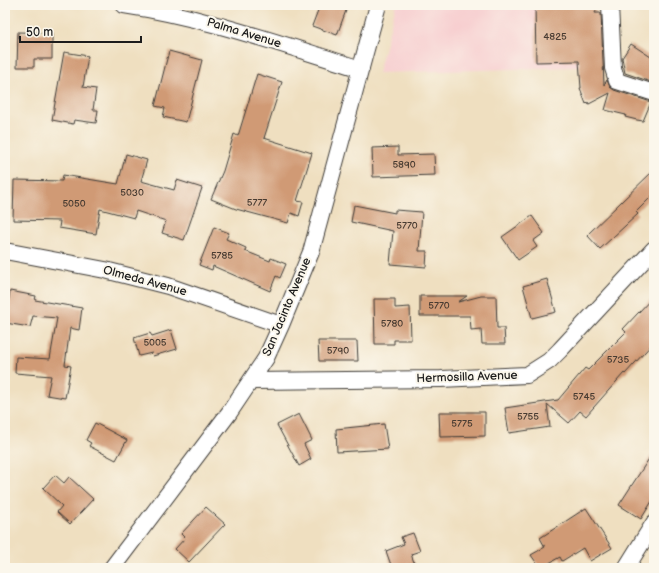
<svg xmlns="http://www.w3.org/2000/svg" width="659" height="573" viewBox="0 0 659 573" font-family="'Balsamiq Sans',sans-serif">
<rect width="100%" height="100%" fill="#fbf7ec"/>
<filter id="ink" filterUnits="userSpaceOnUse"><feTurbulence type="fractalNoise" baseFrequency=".025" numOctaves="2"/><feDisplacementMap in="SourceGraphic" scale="8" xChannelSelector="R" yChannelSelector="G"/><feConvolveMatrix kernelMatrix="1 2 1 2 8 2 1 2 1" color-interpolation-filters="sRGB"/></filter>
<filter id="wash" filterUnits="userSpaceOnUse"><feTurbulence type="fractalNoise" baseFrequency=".012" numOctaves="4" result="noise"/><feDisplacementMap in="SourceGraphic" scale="16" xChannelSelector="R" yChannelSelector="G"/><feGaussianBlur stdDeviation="0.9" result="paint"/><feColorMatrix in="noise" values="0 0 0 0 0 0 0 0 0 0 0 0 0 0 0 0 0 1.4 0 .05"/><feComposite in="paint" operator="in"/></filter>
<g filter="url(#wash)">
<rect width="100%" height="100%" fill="#efdfc0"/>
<!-- built -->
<path fill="#f7cfd0" d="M 396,5 L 579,5 L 578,67 L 378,73 Z"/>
<g id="blocks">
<!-- building -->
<path fill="#d09a75" d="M 320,5 L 348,5 L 337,35 L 312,26 Z
M 535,5 L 598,5 L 595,13 L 601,13 L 604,85 L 607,80 L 610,87 L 614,90 L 651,102 L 643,121 L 637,120 L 625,117 L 626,115 L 605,110 L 610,93 L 589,104 L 588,102 L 586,104 L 580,88 L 581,88 L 579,61 L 536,62 Z
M 18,32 L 52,33 L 52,59 L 34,59 L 34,67 L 17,67 Z
M 631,44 L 654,59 L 654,83 L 625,73 L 622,58 Z
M 169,51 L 202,60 L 186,122 L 163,117 L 165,108 L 155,106 Z
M 64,52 L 88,56 L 83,87 L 96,89 L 93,110 L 98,110 L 96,123 L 74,120 L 73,124 L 52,120 Z
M 257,74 L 282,82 L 264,138 L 312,153 L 297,201 L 303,202 L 299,216 L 291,213 L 288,223 L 236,209 L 211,199 L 223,171 L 234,134 L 238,136 Z
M 398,147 L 398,155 L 434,154 L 435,175 L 373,177 L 372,148 Z
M 126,154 L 147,160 L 141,181 L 174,190 L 177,180 L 202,188 L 184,240 L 162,233 L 166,221 L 136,211 L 134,218 L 100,209 L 96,234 L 59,228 L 60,221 L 13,220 L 14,180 L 62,181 L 63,175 L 118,184 Z
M 654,170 L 654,194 L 636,212 L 638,214 L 600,249 L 587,235 Z
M 354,205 L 395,213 L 395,210 L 422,212 L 419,251 L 427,251 L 426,267 L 390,264 L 393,231 L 351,222 Z
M 532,216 L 544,233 L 533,241 L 537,247 L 518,260 L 502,237 Z
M 214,227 L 229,233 L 226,239 L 246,248 L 245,251 L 270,261 L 271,258 L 286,264 L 280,278 L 276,276 L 270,291 L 213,266 L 212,270 L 199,265 Z
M 547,279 L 556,312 L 532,318 L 523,286 Z
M 10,291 L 36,296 L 35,300 L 82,308 L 79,330 L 70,328 L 65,365 L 71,366 L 65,398 L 47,395 L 51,376 L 15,373 L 16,357 L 50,359 L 57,318 L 33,316 L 30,327 L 5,323 Z
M 420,296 L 467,296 L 458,302 L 481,296 L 496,296 L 497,328 L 504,328 L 505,344 L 482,344 L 481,329 L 471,330 L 470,316 L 420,316 Z
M 654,296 L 654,342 L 625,374 L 624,373 L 586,416 L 580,411 L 569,423 L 547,404 L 550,427 L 509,433 L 505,408 L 558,400 L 585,368 L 588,370 L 626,332 L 623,329 Z
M 374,299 L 395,299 L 395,308 L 410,307 L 411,340 L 394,340 L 394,344 L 375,344 Z
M 171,330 L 177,349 L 153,356 L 152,353 L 139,356 L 134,338 L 150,333 L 152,336 Z
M 318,341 L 357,341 L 358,361 L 319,361 Z
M 439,412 L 485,412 L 485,436 L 440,437 Z
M 299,414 L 312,440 L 304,444 L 311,459 L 299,466 L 277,425 Z
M 95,423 L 127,440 L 116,460 L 89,446 L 91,443 L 86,440 Z
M 384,424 L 388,449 L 337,452 L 336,429 Z
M 654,451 L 654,498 L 641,519 L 619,505 Z
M 55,475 L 64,483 L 69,477 L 93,499 L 70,524 L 57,512 L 62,506 L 43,488 Z
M 206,507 L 225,524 L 189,562 L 175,549 L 185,538 L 181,534 Z
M 586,508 L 612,548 L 590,561 L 583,548 L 562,561 L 560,557 L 540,568 L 531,555 L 545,547 L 540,538 Z
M 413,533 L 420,551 L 411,554 L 416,568 L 392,568 L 386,551 L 404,544 L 401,537 Z"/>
</g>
</g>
<g filter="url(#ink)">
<use href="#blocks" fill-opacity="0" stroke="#3c3935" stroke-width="1"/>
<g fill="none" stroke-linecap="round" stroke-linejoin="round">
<defs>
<path id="minor" d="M 124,5 C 205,17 283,45 361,69
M 610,5 L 613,68 L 617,81 L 654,93
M 5,251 L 105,270 L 168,286 L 281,325
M 251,381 L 441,379 L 527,375 L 549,361 L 560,350 L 654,249
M 112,568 L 229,413 L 266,358 L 281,325 L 311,252 L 378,5
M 626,568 L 654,523"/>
</defs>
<!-- minor casing -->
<use href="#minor" stroke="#3c3935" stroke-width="18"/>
<!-- minor -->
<use href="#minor" stroke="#fff" stroke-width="16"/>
</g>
</g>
<g text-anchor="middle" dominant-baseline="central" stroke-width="4" stroke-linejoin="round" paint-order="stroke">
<!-- number labels -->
<g font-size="10" fill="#493c32">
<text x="555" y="37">4825</text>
<text x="404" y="165">5890</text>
<text x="132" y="193">5030</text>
<text x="257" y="203">5777</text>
<text x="74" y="204">5050</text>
<text x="407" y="226">5770</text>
<text x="222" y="256">5785</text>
<text x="439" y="306">5770</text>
<text x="392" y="324">5780</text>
<text x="155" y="343">5005</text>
<text x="338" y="351">5790</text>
<text x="618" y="360">5735</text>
<text x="584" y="397">5745</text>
<text x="528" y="417">5755</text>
<text x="462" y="424">5775</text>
</g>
<!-- street labels -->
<g font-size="12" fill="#1c1c1c" stroke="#fbf7ec">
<text transform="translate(244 33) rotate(17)">Palma Avenue</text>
<text transform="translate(145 281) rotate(15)">Olmeda Avenue</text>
<text transform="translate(287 307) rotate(-67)">San Jacinto Avenue</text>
<text transform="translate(467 377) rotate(-2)">Hermosilla Avenue</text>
</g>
</g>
<!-- margin -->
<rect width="659" height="573" fill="none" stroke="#fbf7ec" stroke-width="20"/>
<!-- scale -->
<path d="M20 36v6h121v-6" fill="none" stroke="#1c1c1c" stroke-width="2"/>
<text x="26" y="36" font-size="12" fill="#1c1c1c" stroke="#fbf7ec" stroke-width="3" paint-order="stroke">50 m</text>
</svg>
